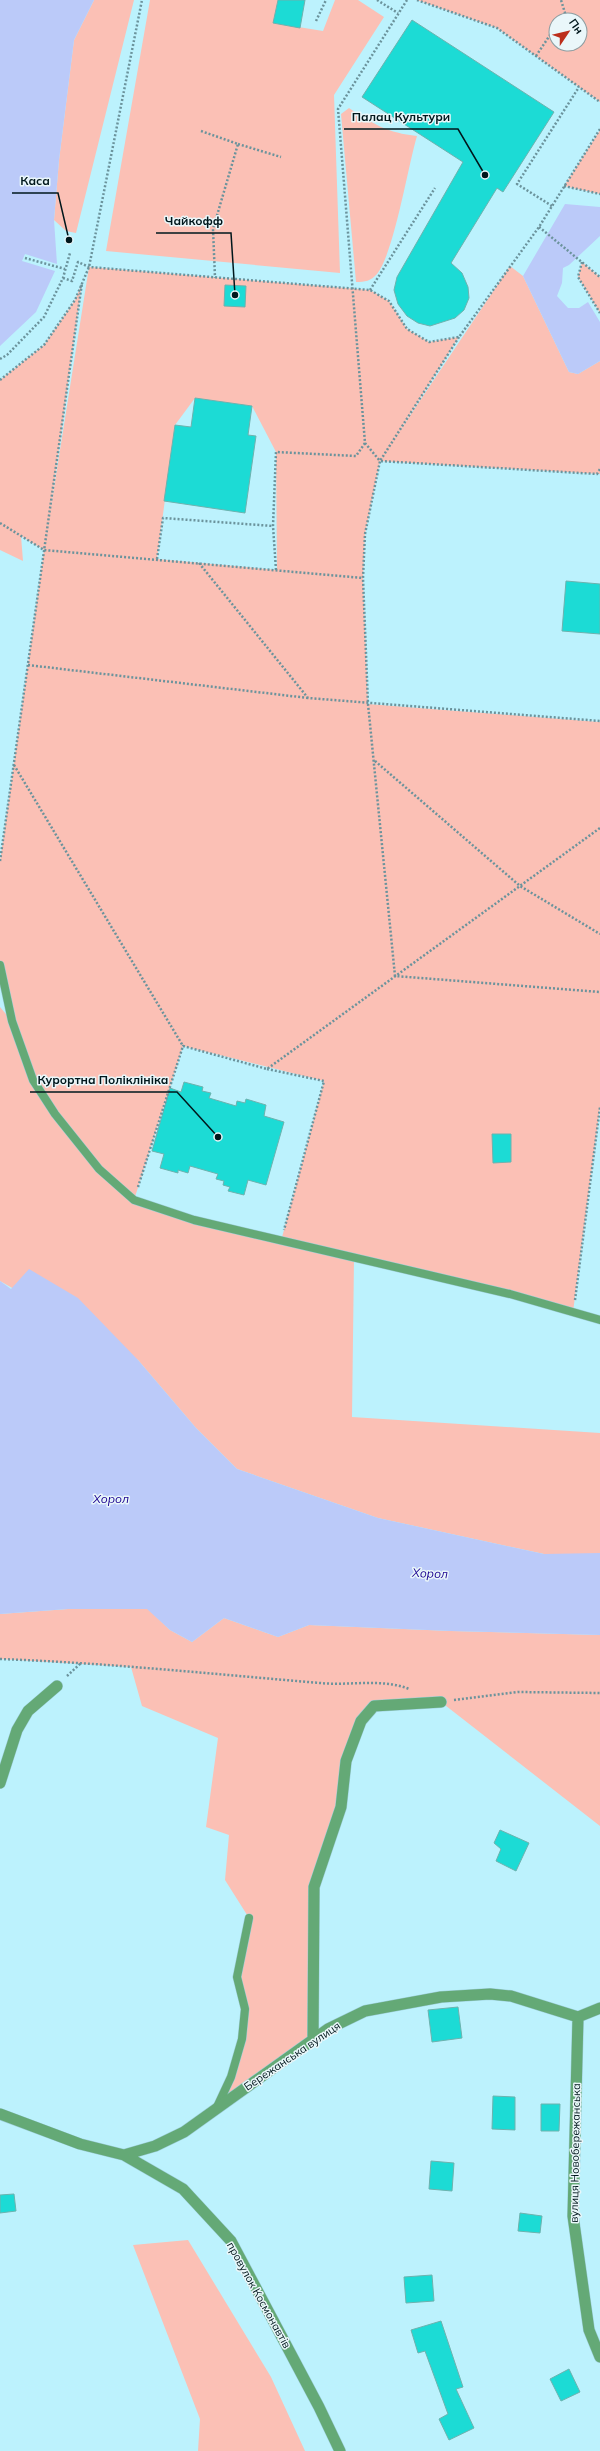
<svg xmlns="http://www.w3.org/2000/svg" width="600" height="2451" viewBox="0 0 600 2451" font-family="Mulish,sans-serif">
<rect width="100%" height="100%" fill="#bcf2fd"/>
<!-- green -->
<path fill="#fbc0b5" fill-rule="evenodd" d="M 94,0 L 134,0 L 76,233 L 66,231 L 54,220 L 59,160 L 74,40 Z
M 150,0 L 278,0 L 274,23 L 323,31 L 335,0 L 358,0 L 384,17 L 334,95 L 340,273 L 106,251 Z
M 417,0 L 600,0 L 600,102 L 497,28 ZM 556,20 L 580,20 L 580,44 L 556,44 Z
M 349,108 C 373,124 388,133 417,136 C 408,166 394,253 377,274 C 371,281 365,282 356,282 L 341,114 Z
M 600,130 L 600,194 L 564,186 Z
M 582,262 L 600,277 L 600,313 L 578,277 Z
M 510,266 L 523,276 L 569,372 L 578,374 L 600,361 L 600,474 L 380,461 L 365,534 L 363,578 L 368,704 L 600,722 L 600,1107 L 573,1312 L 354,1259 L 352,1417 L 600,1433 L 600,1555 L 544,1554 L 378,1518 L 237,1469 L 196,1428 L 138,1360 L 0,1281 L 0,1007 L 11,1020 L 0,965 L 0,861 L 44,550 L 21,536 L 23,561 L 0,550 L 0,380 L 44,345 L 75,300 L 82,283 L 50,513 L 89,267 L 370,290 L 389,301 L 407,329 L 429,342 L 459,337 L 395,438 ZM 195,398 L 252,406 L 276,452 L 277,570 L 157,559 L 175,425 ZM 183,1046 L 324,1081 L 281,1241 L 134,1200 Z
M 68,1609 L 148,1609 L 170,1630 L 192,1642 L 224,1618 L 278,1637 L 309,1625 L 451,1631 L 600,1635 L 600,1826 L 441,1702 L 374,1707 L 361,1721 L 341,1807 L 314,1887 L 313,2040 L 217,2107 L 231,2077 L 245,2009 L 237,1977 L 249,1918 L 225,1880 L 229,1835 L 206,1827 L 218,1738 L 142,1706 L 131,1667 L 0,1659 L 0,1614 Z
M 188,2240 L 271,2377 L 305,2451 L 198,2451 L 200,2419 L 133,2245 Z"/>
<!-- water -->
<path fill="#bbcaf9" d="M 0,0 L 94,0 L 74,40 L 59,160 L 54,220 L 57,264 L 25,254 L 22,261 L 55,271 L 36,312 L 0,346 Z
M 565,204 L 600,207 L 600,236 L 569,265 L 563,268 L 562,283 L 557,296 L 568,308 L 579,308 L 588,302 L 600,322 L 600,361 L 578,374 L 569,372 L 523,276 Z
M 29,1269 L 78,1298 L 138,1360 L 196,1428 L 237,1469 L 378,1518 L 544,1554 L 600,1553 L 600,1635 L 451,1631 L 309,1625 L 278,1637 L 224,1618 L 192,1642 L 170,1630 L 147,1609 L 68,1609 L 0,1614 L 0,1281 L 11,1289 Z"/>
<!-- building -->
<path fill="#1cdbd5" stroke="#6db2ae" d="M 278,0 L 305,0 L 300,28 L 273,23 Z
M 412,20 L 554,112 L 503,192 L 497,188 L 451,263 L 462,273 L 468,287 L 469,298 L 464,310 L 455,318 L 430,326 L 418,323 L 407,316 L 398,304 L 394,290 L 397,277 L 463,162 L 362,97 Z
M 225,285 L 246,286 L 245,307 L 224,306 Z
M 195,398 L 252,406 L 248,435 L 256,436 L 245,513 L 164,501 L 175,425 L 191,427 Z
M 566,581 L 600,584 L 600,634 L 562,631 Z
M 184,1082 L 203,1087 L 202,1091 L 211,1093 L 209,1098 L 236,1106 L 237,1101 L 245,1103 L 246,1099 L 266,1105 L 264,1116 L 284,1122 L 266,1185 L 248,1180 L 244,1195 L 228,1191 L 230,1187 L 223,1185 L 224,1181 L 216,1179 L 218,1174 L 190,1166 L 188,1173 L 178,1170 L 178,1173 L 160,1168 L 164,1154 L 152,1151 L 170,1088 L 181,1092 Z
M 492,1134 L 511,1134 L 511,1162 L 493,1163 Z
M 500,1830 L 529,1843 L 516,1871 L 496,1861 L 501,1849 L 494,1843 Z
M 458,2007 L 462,2038 L 432,2042 L 428,2010 Z
M 493,2096 L 515,2097 L 515,2130 L 492,2129 Z
M 541,2104 L 560,2104 L 559,2131 L 541,2131 Z
M 431,2161 L 454,2163 L 452,2191 L 429,2189 Z
M 14,2194 L 16,2211 L 0,2213 L 0,2195 Z
M 520,2213 L 542,2216 L 540,2233 L 518,2231 Z
M 432,2275 L 434,2301 L 406,2303 L 404,2277 Z
M 441,2321 L 463,2387 L 456,2389 L 474,2428 L 449,2440 L 439,2419 L 448,2414 L 425,2351 L 418,2353 L 411,2330 Z
M 569,2369 L 580,2392 L 561,2401 L 550,2379 Z"/>
<g fill="none" stroke-linecap="round" stroke-linejoin="round">
<defs>
<path id="service" d="M 0,965 L 12,1021 L 33,1080 L 55,1114 L 99,1169 L 134,1200 L 194,1220 L 510,1294 L 600,1320
M 217,2107 L 231,2077 L 242,2039 L 245,2009 L 237,1977 L 249,1918"/>
<path id="minor" d="M 0,1783 L 17,1730 L 28,1711 L 57,1686
M 578,2017 L 573,2216 L 589,2330 L 600,2357
M 313,2040 L 314,1887 L 341,1807 L 346,1761 L 361,1721 L 374,1706 L 441,1702
M 0,2114 L 80,2144 L 124,2155 L 155,2146 L 184,2132 L 328,2029 L 365,2011 L 441,1997 L 490,1994 L 511,1996 L 578,2017 L 600,2008
M 124,2155 L 183,2189 L 231,2241 L 319,2407 L 340,2451"/>
</defs>
<!-- service casing -->
<use href="#service" stroke="#9ecfd9" stroke-width="9"/>
<!-- minor casing -->
<use href="#minor" stroke="#9ecfd9" stroke-width="12"/>
<!-- path -->
<path stroke="#6b939c" stroke-width="2.5" stroke-dasharray="2 2" stroke-linecap="butt" d="M 377,0 L 398,13
M 407,0 L 338,109 L 365,443 L 380,461 L 365,534 L 363,578 L 368,704 L 395,976 L 600,992
M 417,0 L 497,28 L 600,102
M 560,20 L 565,13 L 561,0
M 316,21 L 326,0
M 536,56 L 556,26
M 201,131 L 238,144 L 213,229 L 215,278
M 238,144 L 281,157
M 564,186 L 600,194
M 552,206 L 517,184 L 579,87
M 539,227 L 600,277
M 25,258 L 65,269
M 582,262 L 578,277 L 600,313
M 63,278 L 72,281 L 78,262 L 89,267 L 370,290 L 389,301 L 407,329 L 429,342 L 459,337 L 539,227 L 600,129
M 370,290 L 435,188
M 459,337 L 380,461 L 597,474 L 600,469
M 0,359 L 7,355 L 44,317 L 63,278 L 70,253
M 0,380 L 44,345 L 75,300 L 89,267 L 142,0
M 0,523 L 44,550 L 363,578
M 157,559 L 163,518 L 273,526
M 199,563 L 308,698 L 600,721
M 276,570 L 273,526 L 276,452 L 356,456 L 365,443
M 28,665 L 308,698
M 375,761 L 520,886 L 600,934
M 14,765 L 183,1046
M 0,861 L 82,283
M 267,1069 L 324,1081 L 284,1230
M 138,1187 L 183,1046 L 267,1069 L 600,828
M 575,1300 L 600,1107
M 0,1659 C 107,1663 213,1674 320,1683 C 349,1686 382,1678 409,1689
M 67,1676 L 81,1663
M 454,1700 L 518,1692 L 600,1693"/>
<!-- service -->
<use href="#service" stroke="#64a976" stroke-width="8"/>
<!-- minor -->
<use href="#minor" stroke="#64a976" stroke-width="11"/>
</g>
<g text-anchor="middle" dominant-baseline="central" stroke-width="3" stroke-linejoin="round" paint-order="stroke">
<!-- street labels -->
<g font-size="11" fill="#00171c" stroke="#eaf7fa">
<text transform="translate(292 2056) rotate(-34)">Бережанська вулиця</text>
<text transform="translate(575 2153) rotate(-89)">вулиця Новобережанська</text>
<text transform="translate(259 2295) rotate(61)">провулок Космонавтів</text>
</g>
<!-- water labels -->
<g font-size="12" font-style="italic" fill="#190091" stroke="#eaf7fa">
<text x="111" y="1498">Хорол</text>
<text transform="translate(430 1573) rotate(2)">Хорол</text>
</g>
</g>
<!-- callouts -->
<path fill="none" stroke="#00171c" stroke-width="1.5" d="M485 175L458 129H344M69 240L58 193H12M235 295L231 233H156M218 1137L177 1092H30"/>
<g fill="#00171c" stroke="#eaf7fa" stroke-width="1.5">
<circle cx="485" cy="175" r="4"/>
<circle cx="69" cy="240" r="4"/>
<circle cx="235" cy="295" r="4"/>
<circle cx="218" cy="1137" r="4"/>
</g>
<g font-size="12" text-anchor="middle" font-weight="bold" fill="#00171c" stroke="#eaf7fa" stroke-width="3" stroke-linejoin="round" paint-order="stroke">
<text x="401" y="121">Палац Культури</text>
<text x="35" y="185">Каса</text>
<text x="194" y="225">Чайкофф</text>
<text x="103" y="1084">Курортна Поліклініка</text>
</g>
<!-- north arrow -->
<g transform="translate(568 32) rotate(55)"><circle r="19" fill="#eaf7fa" stroke="#8c9da1"/>
<path d="M0-3L7 15L0 10L-7 15Z" fill="#bc2f1c"/>
<text y="-6" font-size="11" font-weight="bold" text-anchor="middle" fill="#00171c">Пн</text>
</g>
</svg>
